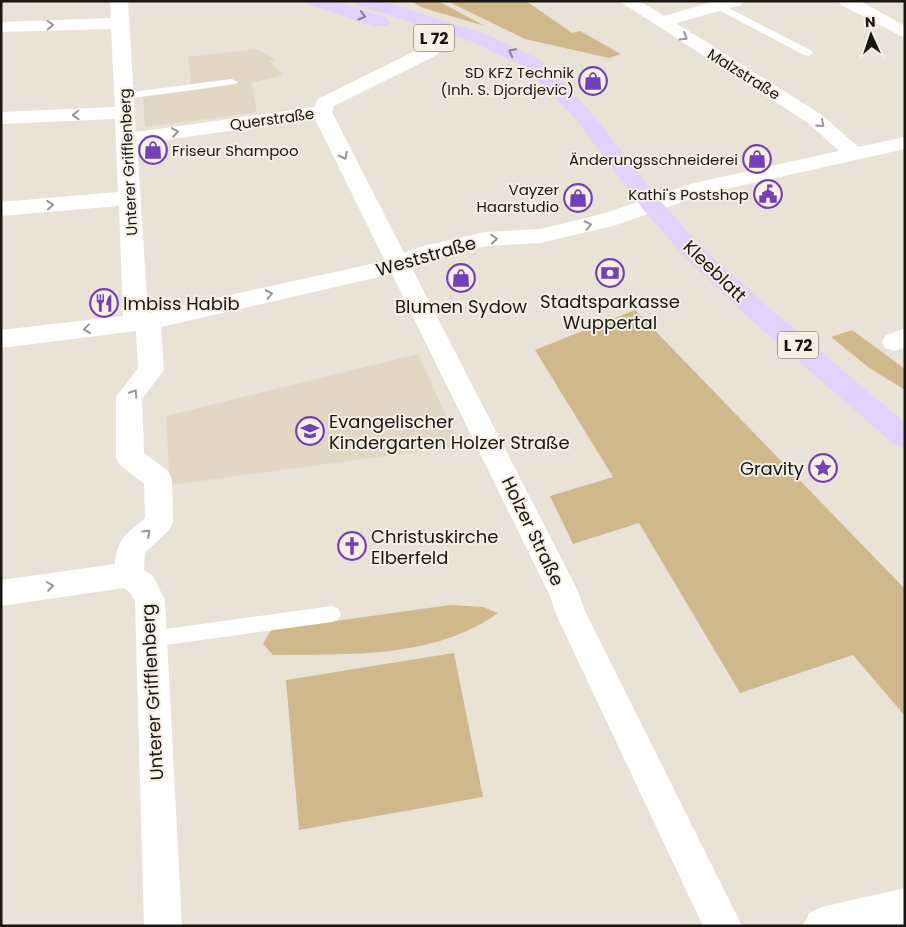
<svg xmlns="http://www.w3.org/2000/svg" width="906" height="927" viewBox="0 0 906 927" font-family="Poppins,sans-serif">
<rect width="100%" height="100%" fill="#e9e2d6"/>
<!-- built -->
<path fill="#e2d7c4" d="M 257,49 L 276,60 L 270,61 L 283,75 L 251,83 L 257,112 L 145,127 L 143,97 L 213,88 L 212,81 L 191,84 L 188,57 Z
M 418,354 L 460,446 L 170,485 L 166,416 Z"/>
<!-- green -->
<path fill="#d0b88d" d="M 438,1 L 485,26 L 423,8 L 412,2 Z
M 447,1 L 526,1 L 572,33 L 580,31 L 621,54 L 609,58 L 525,39 Z
M 635,310 L 905,589 L 905,716 L 853,655 L 740,693 L 639,523 L 573,544 L 550,496 L 613,477 L 535,350 Z
M 852,330 L 905,369 L 905,390 L 868,367 L 831,337 Z
M 450,605 L 483,607 L 498,613 C 434,659 348,654 273,655 L 263,644 L 271,630 Z
M 454,653 L 483,797 L 299,830 L 286,680 Z"/>
<g fill="none" stroke-linecap="round" stroke-linejoin="round">
<!-- lane -->
<path fill="#fff" fill-rule="evenodd" d="M 719,3 L 812,51 L 813,53 L 808,56 L 804,55 L 715,8 L 715,4 Z
M 232,79 L 238,82 L 236,84 L 124,99 L 118,96 L 124,93 Z
M 332,606 L 338,608 L 341,614 L 338,620 L 332,622 L 151,647 L 144,645 L 142,639 L 144,633 L 151,631 Z"/>
<!-- street -->
<path fill="#fff" fill-rule="evenodd" d="M 110,1 L 128,1 L 136,132 L 314,107 L 318,99 L 423,47 L 437,47 L 439,51 L 437,55 L 334,106 L 332,112 L 404,253 L 423,246 L 486,232 L 541,229 L 602,214 L 694,183 L 839,151 L 808,123 L 619,1 L 640,1 L 664,16 L 715,1 L 744,1 L 741,5 L 676,23 L 822,115 L 858,147 L 905,137 L 905,149 L 708,193 L 616,225 L 541,243 L 486,246 L 430,259 L 412,268 L 577,589 L 585,611 L 742,926 L 703,926 L 555,612 L 551,598 L 392,274 L 161,327 L 164,370 L 142,399 L 144,453 L 168,471 L 172,479 L 173,522 L 169,530 L 145,553 L 144,570 L 153,576 L 165,600 L 182,926 L 144,926 L 135,601 L 131,594 L 124,588 L 1,606 L 1,580 L 115,564 C 117,539 126,534 145,518 L 144,484 L 120,465 L 116,458 L 116,397 L 138,368 L 136,331 L 1,348 L 1,330 L 123,316 L 119,206 L 1,216 L 1,202 L 118,192 L 115,119 L 1,124 L 1,112 L 115,107 L 111,29 L 1,32 L 1,22 L 111,18 ZM 315,119 L 385,261 L 148,313 L 137,144 Z
M 838,1 L 860,1 L 905,26 L 905,38 L 841,5 Z
M 905,328 L 905,347 L 894,351 L 885,348 L 882,342 L 885,336 Z
M 905,888 L 905,926 L 803,926 L 809,913 L 822,907 Z"/>
<!-- primary -->
<path fill="#e0d1fd" fill-rule="evenodd" d="M 307,1 L 334,1 L 387,18 L 390,22 L 387,26 L 375,26 L 310,5 Z
M 353,1 L 381,1 L 485,34 L 539,59 L 589,110 L 659,199 L 698,244 L 767,306 L 905,423 L 905,448 L 895,445 L 749,318 L 682,254 L 643,209 L 575,118 L 525,67 L 473,42 L 356,5 Z"/>
</g>
<!-- one-way arrows -->
<defs><path id="oneway-chevron" d="M-2-3.5L2.5 0L-2 3.5" fill="none" stroke-width="1.6" stroke-linecap="round" stroke-linejoin="round" transform="scale(1.25)"/></defs>
<g stroke="#867d93">
<use href="#oneway-chevron" transform="translate(362 16) rotate(17)"/>
<use href="#oneway-chevron" transform="translate(512 52) rotate(-153)"/>
</g>
<g stroke="#979694">
<use href="#oneway-chevron" transform="translate(50 25) rotate(-2)"/>
<use href="#oneway-chevron" transform="translate(684 37) rotate(32)"/>
<use href="#oneway-chevron" transform="translate(76 115) rotate(178)"/>
<use href="#oneway-chevron" transform="translate(821 124) rotate(42)"/>
<use href="#oneway-chevron" transform="translate(175 132) rotate(-8)"/>
<use href="#oneway-chevron" transform="translate(344 156) rotate(63)"/>
<use href="#oneway-chevron" transform="translate(50 205) rotate(-5)"/>
<use href="#oneway-chevron" transform="translate(588 225) rotate(-13)"/>
<use href="#oneway-chevron" transform="translate(494 239) rotate(-4)"/>
<use href="#oneway-chevron" transform="translate(269 294) rotate(-12)"/>
<use href="#oneway-chevron" transform="translate(87 329) rotate(173)"/>
<use href="#oneway-chevron" transform="translate(134 393) rotate(-57)"/>
<use href="#oneway-chevron" transform="translate(147 533) rotate(-43)"/>
<use href="#oneway-chevron" transform="translate(50 586) rotate(-8)"/>
</g>
<!-- icons -->
<defs>
<symbol id="shop-ring" viewBox="-11 -11 22 22"><circle r="9.5" fill="#f6efe3" stroke="#7340b8" stroke-width="1.5"/><path d="M-5-2.5h2.3a2.7 3.5 0 0 1 5.4 0H5L5.5 6h-11ZM-1.5-2.5h3a1.5 2.3 0 0 0-3 0Z" fill="#7340b8"/></symbol>
<symbol id="civic-ring" viewBox="-11 -11 22 22"><circle r="9.5" fill="#f6efe3" stroke="#7340b8" stroke-width="1.5"/><path d="M-.6-6.5H3V-4.5H.6V-3L4-1V1h2V6H-6V1h2V-1L-.6-3ZM-1.2 2.5V6h2.4V2.5Z" fill="#7340b8"/></symbol>
<symbol id="bank-ring" viewBox="-11 -11 22 22"><circle r="9.5" fill="#f6efe3" stroke="#7340b8" stroke-width="1.5"/><path d="M-6-4H6V4H-6ZM0-2.3a2.3 2.3 0 1 0 0 4.6a2.3 2.3 0 1 0 0-4.6Z" fill="#7340b8"/></symbol>
<symbol id="restaurant-ring" viewBox="-11 -11 22 22"><circle r="9.5" fill="#f6efe3" stroke="#7340b8" stroke-width="1.5"/><path d="M-5-6h1v4h1v-4h1v4h1v-4h1v5L-1.5 .5V6h-2V.5L-5-1ZM5-6V6H3V1.5H1.5Q1.5-4 5-6Z" fill="#7340b8"/></symbol>
<symbol id="school-ring" viewBox="-11 -11 22 22"><circle r="9.5" fill="#f6efe3" stroke="#7340b8" stroke-width="1.5"/><path d="M0-5L7-2L0 1L-7-2ZM-4 1L0 2.5L4 1V4Q0 6-4 4Z" fill="#7340b8"/></symbol>
<symbol id="sight-ring" viewBox="-11 -11 22 22"><circle r="9.5" fill="#f6efe3" stroke="#7340b8" stroke-width="1.5"/><path d="M0-6L1.8-2.2L6-1.7L2.9 1.2L3.7 5.4L0 3.3L-3.7 5.4L-2.9 1.2L-6-1.7L-1.8-2.2Z" fill="#7340b8"/></symbol>
<symbol id="church-ring" viewBox="-11 -11 22 22"><circle r="9.5" fill="#f6efe3" stroke="#7340b8" stroke-width="1.5"/><path d="M-1.2-6h2.4v3.5h3.3v2.4h-3.3V6h-2.4V-.1h-3.3v-2.4h3.3Z" fill="#7340b8"/></symbol>
</defs>
<g fill-rule="evenodd">
<use href="#shop-ring" x="577" y="65" width="32" height="32"/>
<use href="#shop-ring" x="137" y="134" width="32" height="32"/>
<use href="#shop-ring" x="741" y="143" width="32" height="32"/>
<use href="#civic-ring" x="752" y="178" width="32" height="32"/>
<use href="#shop-ring" x="562" y="182" width="32" height="32"/>
<use href="#bank-ring" x="594" y="257" width="32" height="32"/>
<use href="#shop-ring" x="445" y="262" width="32" height="32"/>
<use href="#restaurant-ring" x="88" y="287" width="32" height="32"/>
<use href="#school-ring" x="294" y="415" width="32" height="32"/>
<use href="#sight-ring" x="807" y="452" width="32" height="32"/>
<use href="#church-ring" x="336" y="530" width="32" height="32"/>
</g>
<g text-anchor="middle" dominant-baseline="central" stroke-width="4" stroke-linejoin="round" paint-order="stroke">
<!-- far-poi labels -->
<g font-size="15" fill="#181611" stroke="#f6efe3" text-anchor="end">
<text x="574" y="72">SD KFZ Technik<tspan x="574" dy="17">(Inh. S. Djordjevic)</tspan></text>
<text x="172" y="150" text-anchor="start">Friseur Shampoo</text>
<text x="738" y="159">Änderungsschneiderei</text>
<text x="559" y="189">Vayzer<tspan x="559" dy="17">Haarstudio</tspan></text>
<text x="749" y="194">Kathi's Postshop</text>
</g>
<!-- far-street labels -->
<g font-size="15" fill="#181611" stroke="#f6efe3">
<text transform="translate(744 74) rotate(32)">Malzstraße</text>
<text transform="translate(272 119) rotate(-8)">Querstraße</text>
<text transform="translate(128 162) rotate(-93)">Unterer Grifflenberg</text>
</g>
<!-- shield labels -->
<g fill="#f6efe3" stroke="#5b5750" stroke-width="1">
<rect x="414" y="24.5" width="40" height="27" rx="4"/>
<rect x="778" y="331.5" width="40" height="27" rx="4"/>
</g>
<g font-size="16" font-weight="bold" fill="#181611">
<text x="434" y="38">L 72</text>
<text x="798" y="345">L 72</text>
</g>
<!-- street labels -->
<g font-size="18" fill="#181611" stroke="#f6efe3">
<text transform="translate(426 256) rotate(-16)">Weststraße</text>
<text transform="translate(715 271) rotate(44)">Kleeblatt</text>
<text transform="translate(533 531) rotate(64)">Holzer Straße</text>
<text transform="translate(152 692) rotate(-93)">Unterer Grifflenberg</text>
</g>
<!-- poi labels -->
<g font-size="18" fill="#181611" stroke="#f6efe3" text-anchor="start">
<text x="610" y="301" text-anchor="middle">Stadtsparkasse<tspan x="610" dy="21">Wuppertal</tspan></text>
<text x="123" y="303">Imbiss Habib</text>
<text x="461" y="306" text-anchor="middle">Blumen Sydow</text>
<text x="329" y="421">Evangelischer<tspan x="329" dy="21">Kindergarten Holzer Straße</tspan></text>
<text x="804" y="468" text-anchor="end">Gravity</text>
<text x="371" y="536">Christuskirche<tspan x="371" dy="21">Elberfeld</tspan></text>
</g>
</g>
<!-- border -->
<rect width="906" height="927" fill="none" stroke="#181611" stroke-width="5"/>
<!-- north arrow -->
<g transform="translate(871 35) rotate(357)" stroke="#f6efe3" stroke-width="4" paint-order="stroke">
<path d="M0-4L9 19L0 12L-9 19Z" fill="#181611"/>
<text y="-8" font-size="14" font-weight="bold" text-anchor="middle" fill="#181611">N</text>
</g>
</svg>
